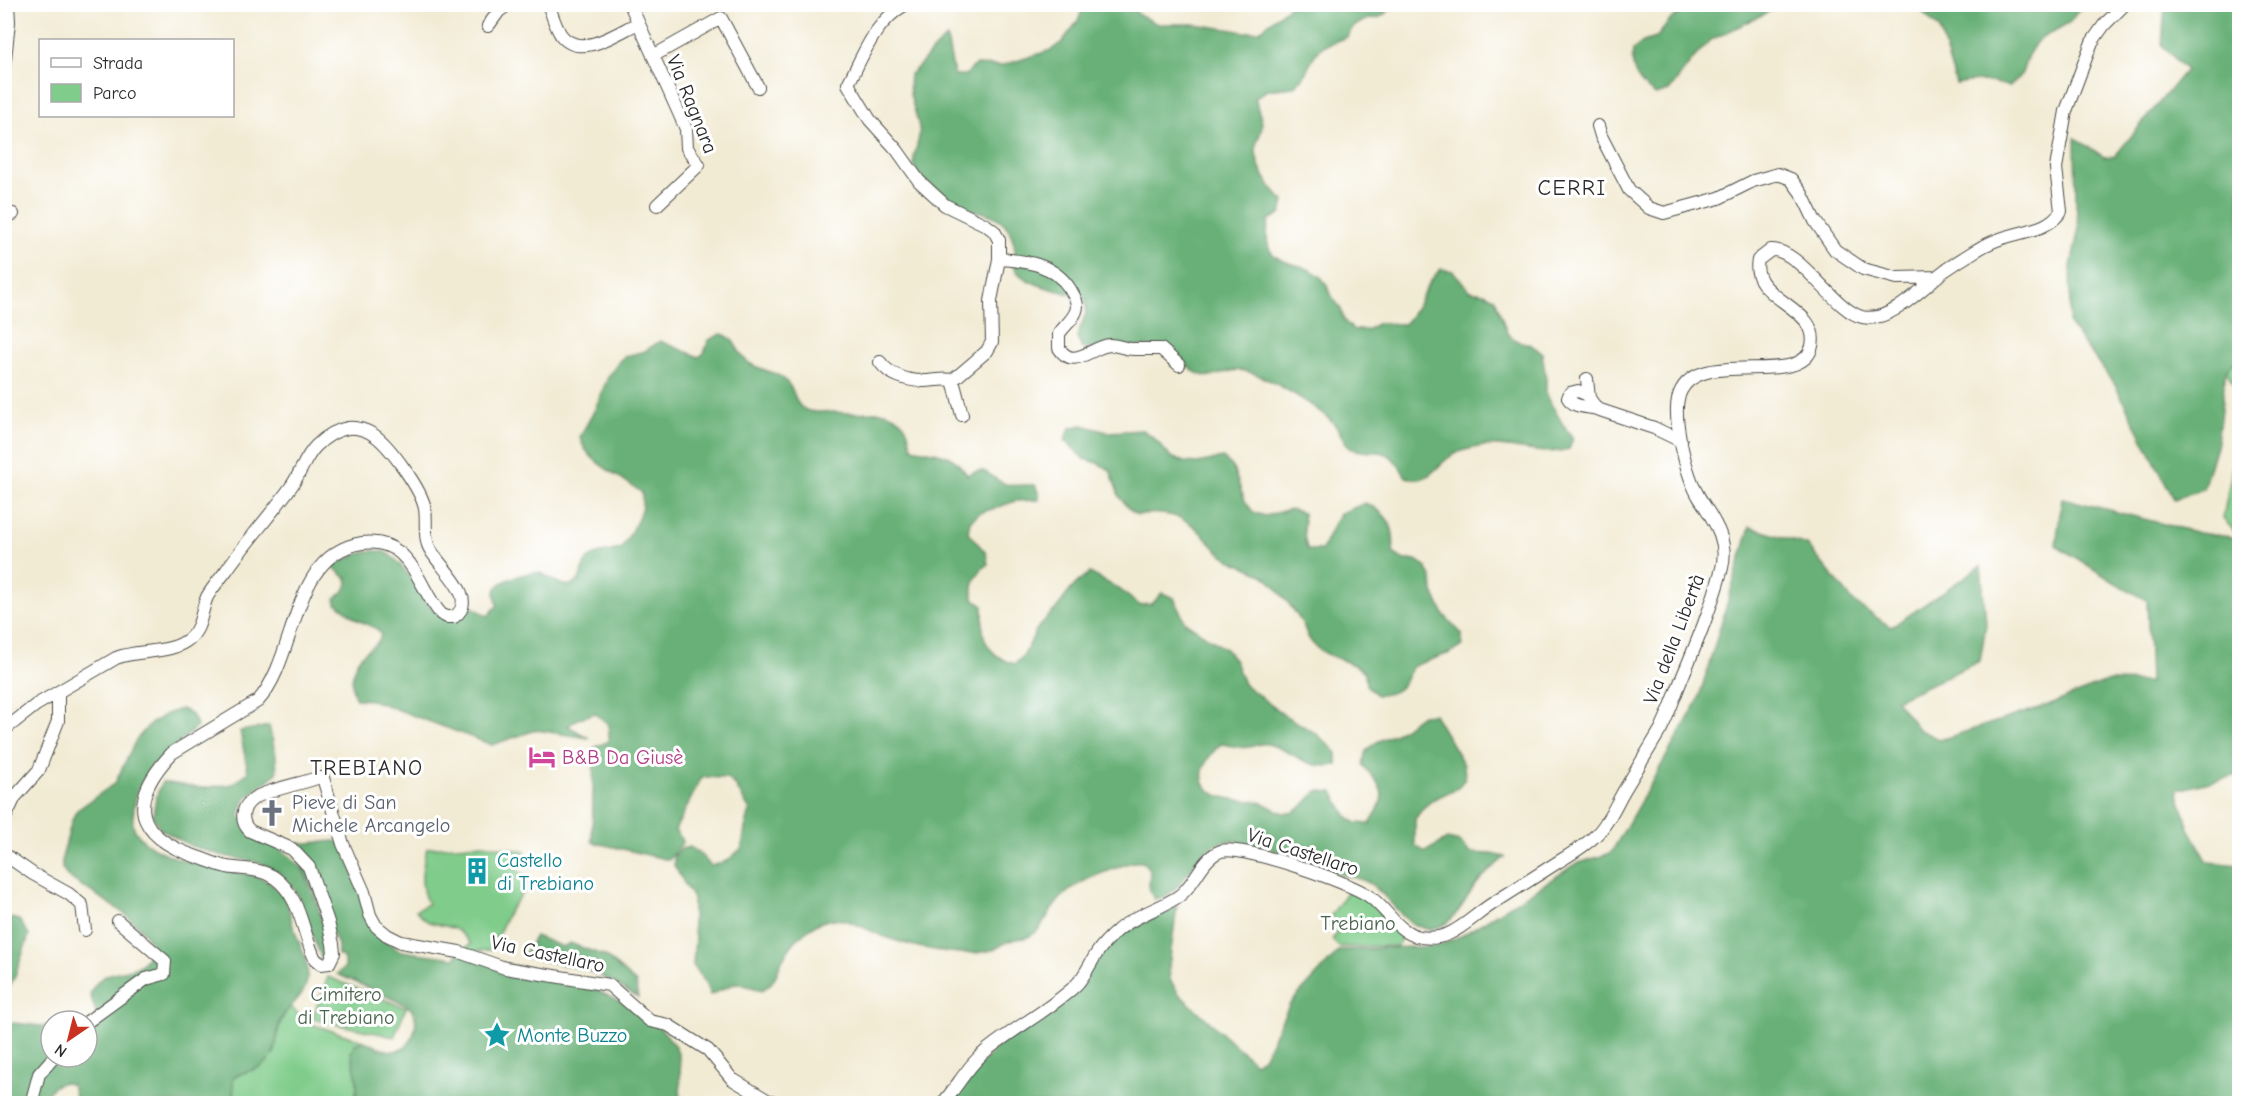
<svg xmlns="http://www.w3.org/2000/svg" width="2244" height="1108" viewBox="0 0 2244 1108" font-family="'Comic Neue',sans-serif">
<rect width="100%" height="100%" fill="#fff"/>
<filter id="ink" filterUnits="userSpaceOnUse"><feTurbulence type="fractalNoise" baseFrequency=".0167" numOctaves="2"/><feDisplacementMap in="SourceGraphic" scale="12" xChannelSelector="R" yChannelSelector="G"/><feConvolveMatrix kernelMatrix="1 2 1 2 8 2 1 2 1" color-interpolation-filters="sRGB"/></filter>
<filter id="wash" filterUnits="userSpaceOnUse"><feTurbulence type="fractalNoise" baseFrequency=".008" numOctaves="4" result="noise"/><feDisplacementMap in="SourceGraphic" scale="24" xChannelSelector="R" yChannelSelector="G"/><feGaussianBlur stdDeviation="1.35" result="paint"/><feColorMatrix in="noise" values="0 0 0 0 0 0 0 0 0 0 0 0 0 0 0 0 0 1.4 0 .05"/><feComposite in="paint" operator="in"/></filter>
<g filter="url(#wash)">
<rect width="100%" height="100%" fill="#f2ebd4"/>
<!-- green -->
<path fill="#80cc8b" stroke="#567c5b" stroke-width="1.5" d="M 2239,358 L 2239,397 L 2226,370 Z
M 2239,433 L 2240,537 L 2239,537 L 2223,518 Z
M 484,844 L 526,852 L 515,866 L 516,869 L 528,878 L 530,883 L 509,911 L 491,950 L 459,952 L 471,944 C 465,937 459,929 449,927 C 432,922 428,926 416,910 L 428,904 C 418,885 422,868 427,848 Z
M 1348,891 L 1357,894 L 1379,910 L 1383,920 L 1403,935 L 1397,946 L 1339,947 L 1332,940 L 1337,933 L 1325,924 Z
M 328,977 L 406,1008 L 394,1037 L 312,1019 Z
M 290,1006 L 308,1023 L 364,1041 L 355,1044 L 351,1052 C 355,1070 361,1086 353,1103 L 234,1103 L 233,1077 L 257,1068 L 275,1052 C 276,1034 279,1021 290,1006 Z"/>
<!-- forest -->
<path fill="#68b077" stroke="#4a6e51" stroke-width="1.5" d="M 1084,5 L 1131,5 L 1138,14 L 1157,24 L 1195,24 L 1246,32 L 1259,31 L 1291,5 L 1389,5 L 1388,12 L 1378,18 L 1365,20 L 1353,27 L 1347,37 L 1323,46 L 1314,56 L 1303,78 L 1293,87 L 1267,90 L 1256,97 C 1256,110 1262,115 1262,125 C 1262,134 1256,139 1256,147 C 1255,166 1270,189 1284,201 L 1281,214 L 1269,220 C 1258,272 1296,256 1320,276 C 1326,282 1328,289 1332,296 C 1334,301 1337,303 1340,307 C 1342,311 1342,316 1344,320 C 1346,324 1351,327 1354,330 L 1367,330 L 1378,323 L 1404,324 C 1422,307 1422,286 1441,269 L 1453,271 L 1470,291 L 1484,293 L 1495,298 L 1507,333 L 1517,341 L 1530,344 L 1542,353 L 1546,379 L 1546,395 L 1565,428 L 1573,438 L 1569,449 C 1545,456 1523,448 1499,446 C 1487,445 1474,447 1462,451 C 1443,456 1434,477 1420,479 C 1416,480 1410,478 1406,477 C 1383,438 1381,459 1349,448 C 1344,441 1340,432 1335,425 C 1321,408 1267,376 1245,371 C 1231,367 1218,378 1205,376 C 1190,373 1185,359 1173,352 C 1156,342 1104,348 1082,349 L 1077,337 L 1086,313 L 1086,299 C 1070,292 1018,286 1014,265 C 1014,261 1016,256 1015,252 C 1015,244 1011,232 1006,226 C 997,214 983,213 970,209 C 955,205 921,182 915,168 C 910,155 922,141 919,128 C 915,105 907,99 910,74 C 925,63 932,47 947,38 L 954,75 L 966,75 L 975,65 L 1001,66 L 1051,50 L 1062,42 L 1078,21 Z
M 1697,5 L 1782,5 L 1711,40 L 1692,60 L 1669,91 L 1656,95 C 1638,84 1630,71 1633,50 L 1643,42 L 1656,38 L 1672,18 Z
M 1918,5 L 2085,5 L 2080,8 L 2070,22 L 2037,41 L 2028,55 L 2022,73 L 2010,87 C 1991,81 1976,79 1956,84 L 1939,28 L 1925,15 Z
M 2165,5 L 2240,5 L 2239,358 L 2226,370 L 2217,442 L 2203,489 L 2174,499 L 2115,385 L 2069,324 L 2071,266 L 2079,228 L 2076,205 L 2075,138 L 2104,157 L 2115,156 L 2186,70 L 2162,45 Z
M 721,334 C 737,337 736,354 749,363 C 763,372 782,371 791,388 C 796,396 796,406 806,410 C 813,413 821,412 828,412 C 836,412 844,413 851,413 C 871,414 887,405 903,423 C 910,430 908,440 913,448 C 938,454 951,450 967,475 C 988,464 988,478 1006,484 C 1014,487 1026,484 1035,485 L 1038,492 L 1039,500 L 1016,501 L 980,513 L 970,521 L 968,532 L 986,553 L 988,564 C 975,574 972,582 973,598 L 983,606 C 984,614 982,622 983,630 C 984,648 999,660 1015,664 C 1026,655 1029,645 1035,632 C 1040,623 1047,618 1054,611 C 1069,594 1070,586 1090,573 L 1119,589 L 1139,605 L 1152,604 L 1162,593 L 1174,598 L 1185,622 L 1227,650 L 1235,661 L 1244,684 L 1284,715 L 1317,734 L 1337,753 L 1337,765 C 1303,769 1299,754 1271,745 C 1262,742 1258,745 1249,747 C 1241,749 1230,745 1221,744 C 1200,763 1191,790 1227,798 C 1238,801 1249,800 1260,802 C 1270,805 1278,814 1290,813 C 1302,811 1308,798 1318,791 L 1333,792 L 1346,815 L 1356,823 L 1370,824 C 1389,793 1384,790 1363,765 L 1366,751 L 1377,742 L 1400,731 L 1422,715 L 1434,714 L 1464,765 L 1465,778 L 1458,788 L 1434,799 L 1423,808 L 1415,819 L 1415,845 L 1425,852 L 1447,839 L 1460,842 L 1470,853 L 1492,854 L 1505,857 C 1495,866 1484,874 1476,885 C 1465,899 1457,919 1441,926 C 1409,940 1392,896 1369,883 C 1358,877 1345,876 1334,872 C 1309,863 1254,840 1230,841 C 1192,842 1188,896 1154,899 L 1149,889 L 1150,870 L 1143,862 C 1129,860 1121,867 1108,871 C 1088,878 1069,887 1055,905 C 1047,915 1042,930 1030,936 C 1024,939 1018,938 1012,940 C 1005,942 999,948 992,950 C 960,959 911,947 880,935 C 865,929 846,916 828,920 C 807,925 791,943 782,961 C 776,974 775,983 762,990 L 736,983 L 710,995 L 706,983 L 693,966 L 695,937 L 693,928 L 693,899 L 674,865 L 674,856 L 681,849 L 690,847 L 698,852 L 711,866 L 727,861 L 742,848 L 745,828 L 750,811 L 735,785 L 727,778 L 702,777 L 675,830 L 683,842 L 669,860 L 592,842 L 594,748 L 609,741 L 609,725 L 595,713 L 578,719 L 568,726 L 589,738 L 536,730 L 492,745 L 372,700 L 356,699 C 349,687 352,666 361,656 C 369,647 379,646 381,634 L 377,629 L 358,620 L 336,603 L 335,599 L 343,592 L 348,583 L 347,579 L 333,567 L 335,564 C 348,559 365,549 380,551 C 398,553 415,586 424,599 C 430,607 438,613 445,620 L 471,606 L 488,616 L 497,606 C 497,602 495,596 495,592 C 496,580 530,571 540,573 C 550,576 559,587 570,585 C 584,583 580,568 587,560 C 595,551 612,553 622,548 L 637,521 L 642,507 L 642,493 C 623,476 586,464 580,437 L 595,409 L 608,377 L 620,360 L 626,356 L 645,351 L 660,341 L 699,357 L 704,353 L 709,340 Z
M 1082,425 L 1107,432 L 1143,430 L 1153,437 L 1171,457 L 1184,462 L 1197,463 L 1223,458 L 1232,466 L 1245,501 L 1253,512 L 1265,516 L 1290,509 L 1303,513 C 1305,527 1302,537 1308,550 L 1322,550 L 1334,523 L 1341,513 L 1365,503 C 1389,513 1396,528 1393,553 L 1404,560 L 1416,560 L 1426,567 L 1432,579 L 1433,592 L 1444,615 L 1462,634 L 1462,646 L 1450,653 L 1413,666 C 1402,686 1402,694 1377,695 L 1366,685 L 1365,672 C 1349,659 1332,660 1317,648 C 1308,640 1307,634 1303,625 C 1296,612 1280,592 1270,581 C 1259,570 1243,567 1230,560 C 1217,553 1210,542 1200,532 C 1184,514 1159,511 1137,515 L 1127,507 L 1119,496 L 1110,470 L 1098,463 L 1084,459 L 1065,440 L 1070,428 Z
M 2062,498 L 2199,533 L 2239,538 L 2239,775 L 2177,790 L 2189,828 L 2208,862 L 2239,865 L 2239,1103 L 945,1104 L 995,1049 L 1061,998 L 1123,933 L 1177,906 L 1169,966 L 1170,980 L 1179,994 L 1255,1063 L 1263,1058 L 1290,1004 L 1340,950 L 1437,946 L 1463,935 L 1576,864 L 1611,853 L 1698,701 L 1750,527 L 1807,545 L 1855,603 L 1891,627 L 1981,566 L 1986,624 L 1980,661 L 1896,700 L 1918,729 L 1940,740 L 2048,705 L 2109,681 L 2150,682 L 2147,600 L 2114,582 L 2056,545 Z
M 181,709 C 191,712 194,716 197,726 C 172,752 138,767 134,807 C 134,812 132,819 133,825 C 141,854 202,866 228,871 C 240,874 252,873 263,879 C 272,884 278,889 284,897 C 289,906 290,913 292,923 C 298,944 314,966 305,988 C 299,1001 286,1008 280,1021 C 276,1034 278,1050 269,1060 C 261,1070 244,1071 233,1077 L 234,1103 L 77,1103 L 72,1085 L 63,1082 L 54,1086 L 39,1103 L 5,1103 L 4,1020 L 12,1023 L 50,1027 L 51,1057 L 87,1057 L 87,1038 L 93,1031 L 96,1021 L 96,1012 L 90,994 C 106,956 141,987 152,945 C 134,912 97,898 67,876 L 62,868 L 62,858 L 72,820 L 76,811 L 115,783 L 136,740 L 149,725 L 164,715 Z
M 269,726 L 276,755 L 277,773 L 245,799 L 239,816 L 292,858 L 303,870 L 318,907 L 329,947 L 325,957 L 321,957 L 319,953 L 299,897 L 294,888 L 281,874 L 262,863 L 224,856 L 191,846 L 160,829 L 153,816 L 156,797 L 162,782 L 203,788 L 233,784 L 248,772 L 240,731 Z
M 336,841 L 343,844 L 374,933 L 401,951 L 455,958 L 459,952 C 521,969 645,989 676,1049 C 683,1061 679,1088 681,1103 L 353,1103 C 361,1086 355,1070 351,1052 L 355,1044 L 364,1041 C 374,1045 389,1054 400,1050 C 413,1045 421,1020 411,1009 C 409,1007 406,1006 404,1004 L 337,974 L 345,967 L 343,957 L 338,955 L 338,945 L 293,844 Z
M 10,918 L 19,920 L 29,935 L 14,979 L 5,993 L 5,920 Z
M 535,936 L 563,947 L 570,943 L 605,956 L 636,983 L 638,998 L 609,980 L 584,969 L 523,956 Z"/>
</g>
<g filter="url(#ink)">
<g fill="none" stroke-linecap="round" stroke-linejoin="round">
<defs>
<path id="minor" d="M 548,4 C 552,14 555,26 561,35 C 580,60 617,33 638,23
M 630,4 L 686,129 L 687,148 L 699,165 L 657,205
M 906,4 C 875,21 864,54 848,84 L 870,120 L 897,150 L 919,181 L 945,205 L 986,225 L 994,231 L 999,240 L 999,259 L 991,301 L 992,342 L 987,351 L 953,380 L 962,415
M 488,26 L 499,11 L 509,4
M 653,56 L 721,18 L 758,87
M 4,68 L 9,22 L 8,4
M 1598,126 L 1601,136 L 1629,190 L 1649,208 L 1664,213 L 1719,198 L 1753,181 L 1778,174 L 1791,179 L 1802,194 L 1815,221 L 1835,250 L 1863,269 L 1897,278 L 1937,277
M 4,213 L 13,214
M 999,259 C 1027,261 1054,264 1070,289 C 1074,296 1079,303 1076,311 C 1073,320 1064,326 1059,334 L 1059,348 C 1073,371 1092,346 1110,345 C 1118,345 1125,349 1133,349 C 1142,349 1152,349 1161,349 L 1179,365
M 880,362 C 889,375 907,381 923,381 C 934,381 943,378 953,380
M 1587,379 L 1589,398 L 1597,409 L 1654,428 L 1681,441
M 1588,395 L 1578,391 L 1570,393 L 1568,398 C 1574,408 1587,406 1597,409
M 4,730 L 36,705 L 116,658 C 138,649 171,655 190,638 C 202,627 201,611 207,597 C 212,588 220,579 226,571 C 246,542 270,516 290,488 C 300,475 305,457 316,446 C 325,437 335,430 348,428 C 356,427 367,430 374,435 C 389,445 422,490 425,509 C 427,520 424,534 428,545 C 435,565 482,597 454,617 L 447,617 L 441,614 C 425,596 419,570 400,553 C 389,544 376,541 362,543 C 290,554 298,657 258,701 L 172,753 C 127,801 134,836 197,857 C 207,860 217,865 227,867 C 244,870 261,868 275,878 C 301,897 302,932 315,959 L 321,964 L 329,963 L 334,953 L 333,944 L 328,922 L 309,867 L 292,849 L 250,831 C 240,822 241,807 253,799 C 261,792 303,783 317,778 L 323,778 L 343,844 L 364,892 L 370,915 L 376,926 L 387,935 L 401,942 L 459,952 L 505,968 L 609,985 L 650,1021 L 668,1025 L 708,1050 L 732,1079 L 767,1100 L 784,1104
M 4,820 L 15,797 L 39,770 L 58,721 L 58,692
M 4,854 L 33,874 L 69,894 L 82,905 L 85,930
M 87,1022 L 146,979 L 164,974 L 165,961 L 118,921
M 31,1104 L 39,1074 L 54,1057
M 942,1104 C 958,1086 968,1065 987,1050 C 1014,1028 1051,1009 1075,986 C 1085,977 1090,963 1097,953 C 1102,945 1110,937 1118,930 C 1135,915 1160,909 1179,896 C 1195,885 1202,857 1221,851 C 1243,845 1349,882 1369,896 C 1386,908 1396,930 1416,936 C 1449,945 1467,920 1492,904 C 1514,890 1536,876 1558,862 C 1571,854 1585,846 1596,835 C 1608,824 1616,804 1625,789 C 1637,769 1649,749 1661,729 C 1669,713 1675,695 1682,678 C 1697,642 1712,606 1722,568 C 1729,539 1713,520 1699,497 C 1687,477 1673,422 1678,399 C 1691,342 1802,392 1812,346 C 1821,306 1749,300 1758,260 L 1771,250 C 1799,248 1835,311 1862,317 C 1890,324 1924,286 1944,271 C 1954,264 1965,257 1975,251 C 1986,244 2001,238 2013,235 C 2030,230 2050,228 2061,211 L 2056,168 L 2066,111 L 2092,42 L 2104,25 L 2125,4"/>
</defs>
<!-- minor casing -->
<use href="#minor" stroke="#494844" stroke-width="14"/>
<!-- minor -->
<use href="#minor" stroke="#fff" stroke-width="12"/>
</g>
</g>
<!-- icons -->
<defs>
<symbol id="hotel-bare" viewBox="-9 -9 18 18"><path d="M-6-4.5h1.5V1H6V5H4.5V3h-9V5H-6ZM-4 0a1.8 1.8 0 1 1 3.6 0ZM.5 0V-2.5h3Q6-2.5 6 0Z" fill="#d1479c" stroke="#fff" stroke-width="2.5" paint-order="stroke"/></symbol>
<symbol id="church-bare" viewBox="-9 -9 18 18"><path d="M-1.2-6h2.4v3.5h3.3v2.4h-3.3V6h-2.4V-.1h-3.3v-2.4h3.3Z" fill="#6b7280" stroke="#fff" stroke-width="2.5" paint-order="stroke"/></symbol>
<symbol id="building-bare" viewBox="-9 -9 18 18"><path d="M-4-6H4V6H1V3H-1V6H-4ZM-2.5-4.3h1.7v1.8h-1.7ZM.8-4.3h1.7v1.8H.8ZM-2.5-1h1.7V.8h-1.7ZM.8-1h1.7V.8H.8Z" fill="#0f9aa8" stroke="#fff" stroke-width="2.5" paint-order="stroke"/></symbol>
<symbol id="sight-bare" viewBox="-9 -9 18 18"><path d="M0-6L1.8-2.2L6-1.7L2.9 1.2L3.7 5.4L0 3.3L-3.7 5.4L-2.9 1.2L-6-1.7L-1.8-2.2Z" fill="#0f9aa8" stroke="#fff" stroke-width="2.5" paint-order="stroke"/></symbol>
</defs>
<g fill-rule="evenodd">
<use href="#hotel-bare" x="523" y="738" width="38" height="38"/>
<use href="#church-bare" x="253" y="794" width="38" height="38"/>
<use href="#building-bare" x="458" y="852" width="38" height="38"/>
<use href="#sight-bare" x="478" y="1016" width="38" height="38"/>
</g>
<g text-anchor="middle" dominant-baseline="central" stroke-width="6" stroke-linejoin="round" paint-order="stroke">
<!-- street labels -->
<g font-size="20" fill="#2b2b2b" stroke="#fff">
<text transform="translate(692 104) rotate(68)">Via Ragnara</text>
<text transform="translate(1674 639) rotate(-69)">Via della Libertà</text>
<text transform="translate(1303 852) rotate(18)">Via Castellaro</text>
<text transform="translate(548 954) rotate(12)">Via Castellaro</text>
</g>
<!-- hotel labels -->
<g font-size="20" fill="#b23c85" stroke="#fff" text-anchor="start">
<text x="562" y="757">B&amp;B Da Giusè</text>
</g>
<!-- worship labels -->
<g font-size="20" fill="#5b616d" stroke="#fff" text-anchor="start">
<text x="292" y="802">Pieve di San<tspan x="292" dy="23">Michele Arcangelo</tspan></text>
</g>
<!-- culture labels -->
<g font-size="20" fill="#0d838f" stroke="#fff" text-anchor="start">
<text x="497" y="860">Castello<tspan x="497" dy="23">di Trebiano</tspan></text>
<text x="517" y="1035">Monte Buzzo</text>
</g>
<!-- park labels -->
<g font-size="20" fill="#49634d" stroke="#fff">
<text x="1358" y="923">Trebiano</text>
<text x="346" y="994">Cimitero<tspan x="346" dy="23">di Trebiano</tspan></text>
</g>
<!-- quarter labels -->
<g font-size="22" letter-spacing="1.5" fill="#2b2b2b" stroke="#fff">
<text x="1572" y="188">CERRI</text>
<text x="367" y="768">TREBIANO</text>
</g>
</g>
<!-- margin -->
<rect width="2244" height="1108" fill="none" stroke="#fff" stroke-width="24"/>
<!-- legend -->
<rect x="39" y="39" width="195" height="78" fill="#ffffff" stroke="#aaaaaa" stroke-width="1.5"/>
<rect x="51" y="58" width="30" height="9" fill="#ffffff" stroke="#aaaaaa" stroke-width="1.5"/>
<text x="93" y="69" font-size="18" fill="#2b2b2b">Strada</text>
<rect x="51" y="84" width="30" height="18" fill="#80cc8b" stroke="#aaaaaa" stroke-width="1.5"/>
<text x="93" y="99" font-size="18" fill="#2b2b2b">Parco</text>
<!-- north arrow -->
<g transform="translate(69 1039) rotate(215)"><circle r="28" fill="#ffffff" stroke="#aaaaaa" stroke-width="1.5"/>
<path d="M0-4.5L10 22L0 15L-10 22Z" fill="#c8321e"/>
<text y="-9" font-size="16" font-weight="bold" text-anchor="middle" fill="#2b2b2b">N</text>
</g>
</svg>
